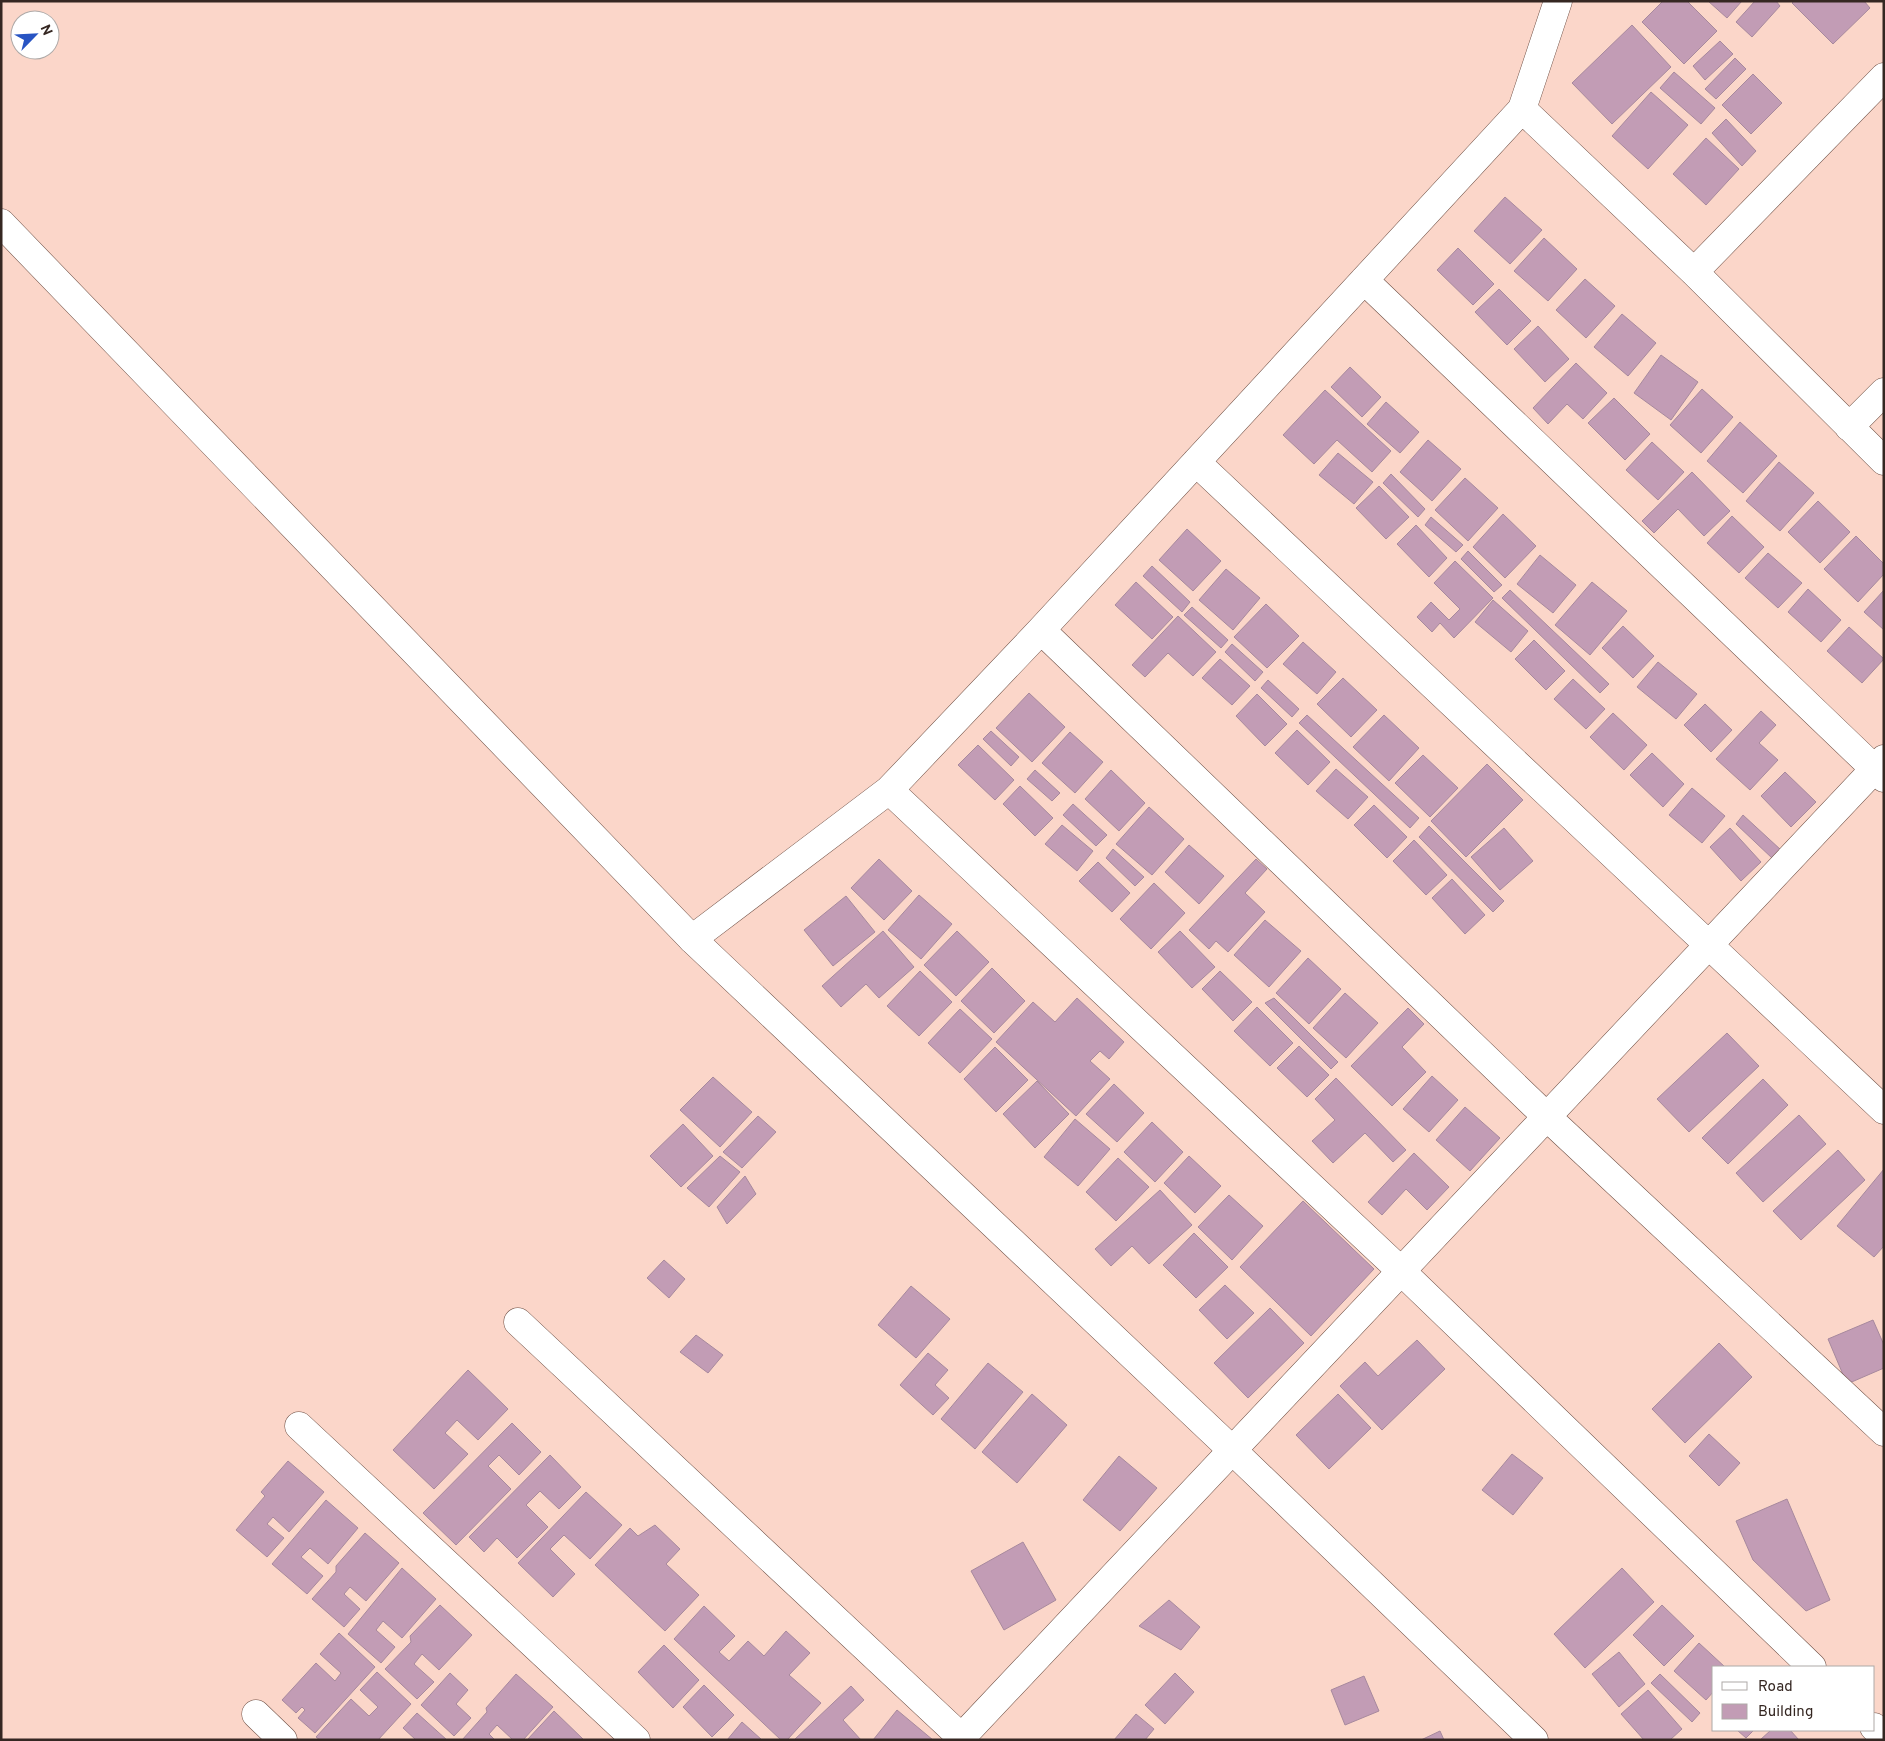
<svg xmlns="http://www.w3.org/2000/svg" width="1885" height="1741" viewBox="0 0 1885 1741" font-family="Overpass,sans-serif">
<rect width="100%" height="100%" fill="#fbd6c9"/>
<!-- building -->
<path fill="#c29cb5" stroke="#a7899d" d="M 1663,1 L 1687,1 L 1717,31 L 1684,64 L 1642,22 Z
M 1708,1 L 1742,1 L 1727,18 Z
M 1755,1 L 1776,1 L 1780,6 L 1752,37 L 1736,22 Z
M 1794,1 L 1864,1 L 1870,8 L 1833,44 L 1792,3 Z
M 1632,25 L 1671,67 L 1612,124 L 1572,83 Z
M 1720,41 L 1733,54 L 1705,80 L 1693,66 Z
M 1735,58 L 1746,69 L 1716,99 L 1705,89 Z
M 1674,72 L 1715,108 L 1701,124 L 1660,88 Z
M 1753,74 L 1782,103 L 1751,134 L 1722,105 Z
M 1651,92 L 1688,125 L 1648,169 L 1612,136 Z
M 1726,119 L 1756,151 L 1742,166 L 1712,133 Z
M 1706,138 L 1739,169 L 1706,205 L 1673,174 Z
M 1505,197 L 1542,230 L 1510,264 L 1474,231 Z
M 1544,238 L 1577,269 L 1548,301 L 1514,271 Z
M 1458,248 L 1494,284 L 1473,305 L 1437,270 Z
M 1585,279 L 1615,306 L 1586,338 L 1556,310 Z
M 1499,289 L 1531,321 L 1507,345 L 1475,312 Z
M 1622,314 L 1656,343 L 1628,376 L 1594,347 Z
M 1538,326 L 1569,359 L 1545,382 L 1514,349 Z
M 1661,355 L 1698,382 L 1671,420 L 1634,393 Z
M 1576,363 L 1607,393 L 1583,419 L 1567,404 L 1548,424 L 1533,408 Z
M 1350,367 L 1381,397 L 1362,417 L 1331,387 Z
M 1702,389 L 1733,417 L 1701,453 L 1670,425 Z
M 1325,390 L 1391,451 L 1372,472 L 1337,440 L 1314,464 L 1283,435 Z
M 1614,398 L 1650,434 L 1625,460 L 1588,423 Z
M 1386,402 L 1419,432 L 1400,453 L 1367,424 Z
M 1740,422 L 1777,456 L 1743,493 L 1707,461 Z
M 1428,440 L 1461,469 L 1432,501 L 1400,472 Z
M 1652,442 L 1684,472 L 1658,500 L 1626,470 Z
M 1338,453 L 1373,482 L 1354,504 L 1319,475 Z
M 1779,462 L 1814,493 L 1780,531 L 1746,501 Z
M 1692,472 L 1730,511 L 1704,536 L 1678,509 L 1654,533 L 1642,521 Z
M 1391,474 L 1425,509 L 1418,517 L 1383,483 Z
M 1465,478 L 1498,508 L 1468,541 L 1435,510 Z
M 1379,486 L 1409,517 L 1386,539 L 1356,508 Z
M 1818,501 L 1850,532 L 1820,563 L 1788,532 Z
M 1503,514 L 1536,546 L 1505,578 L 1473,547 Z
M 1732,516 L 1764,547 L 1739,573 L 1707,543 Z
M 1431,517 L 1463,545 L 1456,552 L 1425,525 Z
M 1416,525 L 1447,558 L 1429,577 L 1397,544 Z
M 1187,529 L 1221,561 L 1193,591 L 1159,560 Z
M 1856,536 L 1884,564 L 1884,574 L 1858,602 L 1824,569 Z
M 1468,551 L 1502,585 L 1494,592 L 1461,559 Z
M 1768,553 L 1802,583 L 1778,608 L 1745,578 Z
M 1540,555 L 1576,585 L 1553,613 L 1517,584 Z
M 1455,561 L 1493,598 L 1454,638 L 1440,623 L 1432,632 L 1417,617 L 1431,602 L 1449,620 L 1460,609 L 1434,583 Z
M 1152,566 L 1190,602 L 1182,612 L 1143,576 Z
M 1226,569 L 1260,598 L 1233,630 L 1199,600 Z
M 1136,582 L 1173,617 L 1152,639 L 1115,605 Z
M 1592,582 L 1627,611 L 1590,655 L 1555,625 Z
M 1808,589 L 1841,620 L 1821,642 L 1788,612 Z
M 1510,590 L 1609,684 L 1600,693 L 1502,598 Z
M 1884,590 L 1884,630 L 1864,612 Z
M 1493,600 L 1528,631 L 1511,652 L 1475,622 Z
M 1266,604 L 1299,636 L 1267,668 L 1234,637 Z
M 1192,607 L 1228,640 L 1221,648 L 1184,615 Z
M 1178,616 L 1216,652 L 1193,676 L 1168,653 L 1145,677 L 1132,665 Z
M 1623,626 L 1654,656 L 1633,678 L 1602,648 Z
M 1849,627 L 1884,659 L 1862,683 L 1827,651 Z
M 1534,640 L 1565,671 L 1546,690 L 1515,659 Z
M 1303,642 L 1336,672 L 1317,694 L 1283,664 Z
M 1232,644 L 1263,672 L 1255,681 L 1225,652 Z
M 1220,659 L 1250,686 L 1232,705 L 1202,678 Z
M 1658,662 L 1697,694 L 1676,719 L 1637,687 Z
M 1343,678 L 1377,710 L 1351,737 L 1317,704 Z
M 1573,679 L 1605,709 L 1586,729 L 1554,699 Z
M 1268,680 L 1299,709 L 1292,717 L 1261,688 Z
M 1029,693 L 1065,727 L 1032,762 L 996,728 Z
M 1257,694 L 1287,724 L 1265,746 L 1236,716 Z
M 1705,704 L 1732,730 L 1711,752 L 1684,725 Z
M 1761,711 L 1776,725 L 1759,743 L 1778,760 L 1750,790 L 1716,759 Z
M 1613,713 L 1647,745 L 1624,770 L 1590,737 Z
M 1307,715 L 1419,818 L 1410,828 L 1299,723 Z
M 1384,715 L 1419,748 L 1389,781 L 1353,747 Z
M 1297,730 L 1330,762 L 1308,785 L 1275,753 Z
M 991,731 L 1019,757 L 1011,766 L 983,739 Z
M 1070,732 L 1103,762 L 1075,793 L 1042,763 Z
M 978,745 L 1014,780 L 995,800 L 958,765 Z
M 1652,753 L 1684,784 L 1663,807 L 1630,775 Z
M 1423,755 L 1458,788 L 1430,817 L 1395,783 Z
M 1487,764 L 1523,800 L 1466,857 L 1431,821 Z
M 1336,769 L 1368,797 L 1348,819 L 1316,791 Z
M 1035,770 L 1060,793 L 1052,801 L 1027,779 Z
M 1111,770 L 1145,803 L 1119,831 L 1085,799 Z
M 1785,772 L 1816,802 L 1791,827 L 1761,796 Z
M 1020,786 L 1053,818 L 1035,836 L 1003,804 Z
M 1692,788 L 1725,816 L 1702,843 L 1669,815 Z
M 1073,804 L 1107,835 L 1096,846 L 1063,815 Z
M 1374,805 L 1407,837 L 1387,858 L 1354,825 Z
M 1149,807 L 1184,839 L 1152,875 L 1116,844 Z
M 1743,815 L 1781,850 L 1773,859 L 1736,824 Z
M 1062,825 L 1093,851 L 1077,871 L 1045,844 Z
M 1429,826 L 1504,901 L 1493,912 L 1419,837 Z
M 1504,828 L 1533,861 L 1500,890 L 1471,857 Z
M 1730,828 L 1761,862 L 1741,881 L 1710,847 Z
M 1414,840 L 1447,875 L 1426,895 L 1393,861 Z
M 1189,845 L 1224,876 L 1199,904 L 1165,872 Z
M 1113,849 L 1144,877 L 1135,886 L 1106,858 Z
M 879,859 L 912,891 L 884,920 L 851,888 Z
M 1256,859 L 1267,869 L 1245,893 L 1265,912 L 1228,952 L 1216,941 L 1209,949 L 1189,930 Z
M 1098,862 L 1130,893 L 1112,912 L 1079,881 Z
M 1452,879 L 1485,915 L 1465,934 L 1432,898 Z
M 1154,883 L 1185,913 L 1151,949 L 1120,919 Z
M 919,895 L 952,924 L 921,959 L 888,930 Z
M 846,896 L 875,932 L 833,966 L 804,930 Z
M 1265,920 L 1301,951 L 1269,987 L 1234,955 Z
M 883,931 L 914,967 L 879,998 L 866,984 L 841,1007 L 822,986 Z
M 957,931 L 989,962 L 956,996 L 924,965 Z
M 1180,931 L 1215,967 L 1192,988 L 1158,952 Z
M 1308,958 L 1341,989 L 1309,1024 L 1276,993 Z
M 992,968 L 1025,1001 L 994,1033 L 961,1001 Z
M 920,971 L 952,1002 L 919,1036 L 887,1006 Z
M 1220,971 L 1252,1002 L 1233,1021 L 1202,989 Z
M 1345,993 L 1378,1023 L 1346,1058 L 1313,1028 Z
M 1077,998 L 1124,1042 L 1109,1059 L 1100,1051 L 1090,1061 L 1110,1079 L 1076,1116 L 996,1042 L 1033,1002 L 1055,1022 Z
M 1274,998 L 1338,1062 L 1331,1069 L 1265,1003 Z
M 1257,1007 L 1293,1043 L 1270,1066 L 1234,1031 Z
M 1408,1008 L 1424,1024 L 1402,1047 L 1426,1072 L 1392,1106 L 1351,1066 Z
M 960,1009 L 992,1039 L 960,1073 L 928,1043 Z
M 1727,1033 L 1759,1066 L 1689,1132 L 1657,1099 Z
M 1299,1046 L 1329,1075 L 1307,1097 L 1277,1068 Z
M 995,1047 L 1028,1080 L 996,1112 L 964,1079 Z
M 1432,1076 L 1458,1100 L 1429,1132 L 1403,1109 Z
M 713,1077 L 752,1112 L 720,1147 L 680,1110 Z
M 1336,1078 L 1406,1150 L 1393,1162 L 1365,1133 L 1333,1163 L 1312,1141 L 1335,1120 L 1315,1099 Z
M 1763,1079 L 1788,1105 L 1728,1164 L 1702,1138 Z
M 1037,1081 L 1069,1114 L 1035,1148 L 1003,1114 Z
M 1114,1084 L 1144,1113 L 1117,1142 L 1086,1114 Z
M 1465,1107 L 1500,1138 L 1470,1171 L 1436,1140 Z
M 1799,1115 L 1826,1144 L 1763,1202 L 1736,1173 Z
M 758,1116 L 776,1132 L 742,1168 L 723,1152 Z
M 1075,1119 L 1110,1149 L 1078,1186 L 1044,1157 Z
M 1152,1122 L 1183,1152 L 1155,1182 L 1124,1152 Z
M 683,1124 L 713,1156 L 681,1187 L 650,1156 Z
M 1838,1150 L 1865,1180 L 1801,1240 L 1773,1211 Z
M 1414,1153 L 1449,1187 L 1427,1210 L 1406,1189 L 1382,1215 L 1368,1202 Z
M 720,1156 L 740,1172 L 709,1207 L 687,1188 Z
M 1189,1156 L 1221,1186 L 1195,1213 L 1164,1183 Z
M 1118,1158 L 1149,1187 L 1116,1221 L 1086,1192 Z
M 1884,1169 L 1884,1246 L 1874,1257 L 1837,1226 Z
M 745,1176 L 756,1194 L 727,1224 L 717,1207 Z
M 1160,1190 L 1192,1225 L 1149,1264 L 1132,1246 L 1111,1266 L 1095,1249 Z
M 1229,1195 L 1263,1226 L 1232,1260 L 1198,1227 Z
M 1303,1201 L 1374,1269 L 1311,1336 L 1240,1267 Z
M 1194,1233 L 1228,1267 L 1196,1298 L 1163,1265 Z
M 664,1260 L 685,1279 L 669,1298 L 647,1278 Z
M 1225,1285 L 1254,1313 L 1227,1339 L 1199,1310 Z
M 911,1286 L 950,1319 L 916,1358 L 878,1325 Z
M 1270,1308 L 1304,1343 L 1248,1398 L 1214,1363 Z
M 1873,1320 L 1884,1345 L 1884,1368 L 1847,1384 L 1828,1339 Z
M 696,1335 L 723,1355 L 708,1373 L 680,1352 Z
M 1417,1340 L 1445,1369 L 1382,1430 L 1340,1386 L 1365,1362 L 1378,1376 Z
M 1719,1343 L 1752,1377 L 1685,1443 L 1652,1409 Z
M 928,1353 L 948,1370 L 935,1385 L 949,1398 L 933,1415 L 900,1385 Z
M 988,1363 L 1023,1392 L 975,1449 L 941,1419 Z
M 468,1370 L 508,1409 L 478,1440 L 457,1420 L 445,1433 L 468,1454 L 434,1489 L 393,1450 Z
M 1032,1394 L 1067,1425 L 1017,1483 L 982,1452 Z
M 1338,1394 L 1371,1428 L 1329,1469 L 1296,1435 Z
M 512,1423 L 541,1452 L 519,1475 L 499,1455 L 488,1466 L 511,1489 L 456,1545 L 423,1513 Z
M 1709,1434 L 1740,1463 L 1719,1486 L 1689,1456 Z
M 1512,1454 L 1543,1478 L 1513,1515 L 1482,1490 Z
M 550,1455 L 581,1487 L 559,1509 L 540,1491 L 526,1505 L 548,1527 L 517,1558 L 497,1538 L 484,1552 L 469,1537 Z
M 1119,1456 L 1157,1488 L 1120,1531 L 1083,1500 Z
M 288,1461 L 324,1492 L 289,1532 L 273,1517 L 267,1524 L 284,1538 L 267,1557 L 236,1530 L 265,1496 L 261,1492 Z
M 586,1492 L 622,1525 L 590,1559 L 564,1535 L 550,1549 L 575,1574 L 553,1597 L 518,1563 Z
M 1787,1499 L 1830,1600 L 1806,1611 L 1753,1560 L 1736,1521 Z
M 326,1500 L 358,1528 L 328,1564 L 310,1548 L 301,1557 L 323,1576 L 307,1594 L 272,1564 Z
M 655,1525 L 680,1549 L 666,1564 L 699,1595 L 665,1631 L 595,1565 L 630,1528 L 638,1536 Z
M 365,1533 L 399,1563 L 366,1601 L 350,1587 L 344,1594 L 360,1609 L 344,1627 L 312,1599 L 336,1572 L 336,1566 Z
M 1023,1542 L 1056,1600 L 1004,1630 L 971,1571 Z
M 402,1568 L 436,1599 L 402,1638 L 383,1621 L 376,1630 L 395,1647 L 381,1663 L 348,1634 Z
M 1622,1568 L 1654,1602 L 1585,1668 L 1554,1634 Z
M 1169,1600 L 1200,1627 L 1181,1650 L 1139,1626 Z
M 440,1605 L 472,1635 L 439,1670 L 422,1654 L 414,1664 L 434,1682 L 417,1699 L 385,1669 L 411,1642 L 410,1636 Z
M 1662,1605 L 1694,1636 L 1664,1666 L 1633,1635 Z
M 704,1606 L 735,1636 L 719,1652 L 729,1661 L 748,1641 L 764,1656 L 786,1631 L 810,1653 L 789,1675 L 821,1703 L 787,1740 L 781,1740 L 674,1639 Z
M 339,1633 L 375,1667 L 315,1733 L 298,1718 L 305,1710 L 302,1707 L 296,1713 L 282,1700 L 316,1663 L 335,1681 L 341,1673 L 320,1654 Z
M 1699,1643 L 1725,1667 L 1714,1667 L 1714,1691 L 1706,1700 L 1674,1671 Z
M 664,1645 L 699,1680 L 673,1708 L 638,1672 Z
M 1619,1652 L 1645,1684 L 1619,1707 L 1592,1674 Z
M 377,1672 L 411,1704 L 378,1740 L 320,1740 L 316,1737 L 351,1699 L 369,1716 L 378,1707 L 360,1690 Z
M 450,1673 L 468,1690 L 456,1704 L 471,1718 L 454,1736 L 421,1705 Z
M 1175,1673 L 1194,1692 L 1165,1724 L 1145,1705 Z
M 516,1674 L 553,1707 L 523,1740 L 513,1740 L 497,1725 L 489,1734 L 495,1740 L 462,1740 L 487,1712 L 486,1708 Z
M 1660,1674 L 1700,1713 L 1692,1722 L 1651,1683 Z
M 1364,1676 L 1379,1711 L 1345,1725 L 1331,1690 Z
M 704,1685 L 734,1715 L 712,1737 L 683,1707 Z
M 851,1686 L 864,1700 L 843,1720 L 861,1740 L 794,1740 Z
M 1648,1690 L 1682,1729 L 1670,1740 L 1644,1740 L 1621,1714 Z
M 897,1710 L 933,1740 L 873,1740 Z
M 554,1711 L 584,1740 L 527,1740 Z
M 417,1713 L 447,1740 L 416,1740 L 403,1728 Z
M 1136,1714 L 1154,1729 L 1145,1740 L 1114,1740 Z
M 742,1722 L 762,1740 L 727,1740 Z
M 1737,1730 L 1754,1730 L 1746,1738 Z
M 1771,1730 L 1790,1730 L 1799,1740 L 1760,1740 Z
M 1440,1731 L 1444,1740 L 1421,1740 Z"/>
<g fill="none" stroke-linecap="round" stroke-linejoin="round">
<defs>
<path id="minor" d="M 1522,109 L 1558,1
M 1694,272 L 1884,77
M 1364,280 L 1884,778
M 1849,427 L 1884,392
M 1196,462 L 1884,1110
M 1041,630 L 1546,1116 L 1884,1432
M 889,790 L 1400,1270 L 1812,1667
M 692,939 L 889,790 L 1041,630 L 1522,109 L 1694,272 L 1884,461
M 518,1322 L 961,1737
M 299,1426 L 636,1740
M 256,1714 L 283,1740
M 1874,1727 L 1884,1737
M 959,1740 L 1884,759"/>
<path id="tertiary" d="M 1,223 L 692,939 L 1231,1449 L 1534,1740"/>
</defs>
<!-- minor casing -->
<use href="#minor" stroke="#6e4f44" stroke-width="29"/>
<!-- tertiary casing -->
<use href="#tertiary" stroke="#6e4f44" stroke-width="29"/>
<!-- minor -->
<use href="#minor" stroke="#fff" stroke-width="28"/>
<!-- tertiary -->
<use href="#tertiary" stroke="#fff" stroke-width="28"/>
</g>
<!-- border -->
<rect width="1885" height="1741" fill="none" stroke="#352722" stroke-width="5"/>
<!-- legend -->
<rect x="1712" y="1666" width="162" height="65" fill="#ffffff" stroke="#aea9a7"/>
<rect x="1722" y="1682" width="25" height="8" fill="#ffffff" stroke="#aea9a7"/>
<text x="1758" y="1691" font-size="15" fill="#352722">Road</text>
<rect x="1722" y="1704" width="25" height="15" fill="#c29cb5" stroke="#aea9a7"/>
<text x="1758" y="1716" font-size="15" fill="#352722">Building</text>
<!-- north arrow -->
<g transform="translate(35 35) rotate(66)"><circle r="24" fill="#ffffff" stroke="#aea9a7"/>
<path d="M0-4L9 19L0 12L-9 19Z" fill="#2854c3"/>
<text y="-8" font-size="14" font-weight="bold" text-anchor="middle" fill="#352722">N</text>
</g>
</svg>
